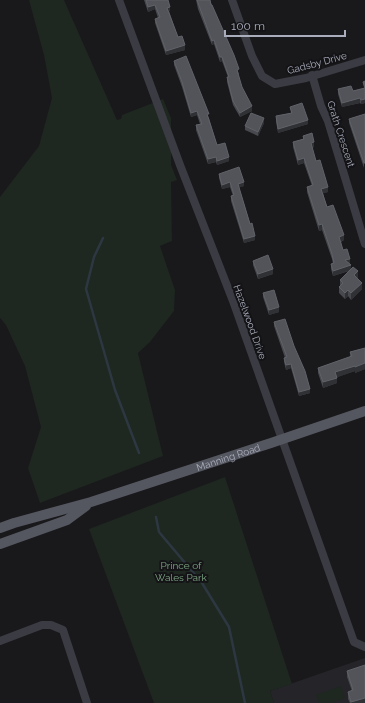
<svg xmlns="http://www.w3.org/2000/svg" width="365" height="703" viewBox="0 0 365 703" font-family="Raleway,sans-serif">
<rect width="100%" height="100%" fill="#19191c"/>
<!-- built -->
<path fill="#252529" d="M 365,658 L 365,703 L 274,703 L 270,691 Z"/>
<!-- green -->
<path fill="#1e2720" d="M 29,0 L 64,0 L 117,120 L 121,119 L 122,115 L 163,99 L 171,118 L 171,165 L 177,180 L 171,182 L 172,241 L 160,246 L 175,290 L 174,311 L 150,342 L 138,353 L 163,456 L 40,503 L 28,468 L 41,427 L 25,366 L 6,325 L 0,318 L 0,197 L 39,146 L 52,98 L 44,55 Z
M 225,477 L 292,684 L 270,691 L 274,703 L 154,703 L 89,529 Z
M 341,686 L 345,698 L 332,703 L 319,703 L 316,695 Z"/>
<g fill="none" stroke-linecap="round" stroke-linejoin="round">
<!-- stream -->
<path stroke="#2d3741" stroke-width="2.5" d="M 103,238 L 94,257 L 86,289 L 115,390 L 139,453
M 156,517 L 159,532 L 202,583 L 229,627 L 245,703"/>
<!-- minor -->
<path stroke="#3b3c43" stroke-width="8" d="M 119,0 L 180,165 L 233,301 L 354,642 L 365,647
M 232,0 L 252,56 L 262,76 L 275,84 L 306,78 L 365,60
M 312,75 L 321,106 L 328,121 L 365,244
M 0,641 L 42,625 L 51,625 L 63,630 L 87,703"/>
<!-- major -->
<g stroke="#555760" stroke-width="10">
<path id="s1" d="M 0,528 L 14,523 L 91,502 L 271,443 L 365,411"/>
<path d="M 0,544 L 67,520 L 86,506"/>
</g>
</g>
<!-- wall -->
<path fill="#47494e" d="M 144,0 L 168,0 L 170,11 L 169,11 L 178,37 L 185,50 L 166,55 L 155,23 L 155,19 L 158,18 L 155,9 L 148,12 Z
M 196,0 L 210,0 L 239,74 L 238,74 L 242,87 L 252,111 L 240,117 L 233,105 L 227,82 L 227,77 L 228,77 L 222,61 L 220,62 L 214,44 L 212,45 L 198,9 Z
M 174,61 L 209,118 L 217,145 L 229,161 L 217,165 L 216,162 L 208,164 L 196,130 L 196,125 L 200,124 L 197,115 L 191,117 L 182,87 L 174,65 Z
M 365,81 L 365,103 L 361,104 L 360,103 L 342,107 L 338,94 L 338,89 L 353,91 L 364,88 L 363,82 Z
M 290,107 L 308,124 L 278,133 L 276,121 L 276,116 L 291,113 Z
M 365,114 L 364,168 L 349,123 L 349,119 Z
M 264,123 L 258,136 L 245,130 L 245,126 Z
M 303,136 L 314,147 L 312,148 L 316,161 L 328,192 L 323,193 L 327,207 L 344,240 L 341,242 L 343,250 L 350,264 L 351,269 L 358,278 L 357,279 L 362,289 L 351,300 L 348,296 L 345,299 L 339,293 L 339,287 L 340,286 L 340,280 L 349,271 L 333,276 L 331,269 L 331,264 L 333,264 L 332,259 L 322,230 L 319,231 L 307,192 L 307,187 L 312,186 L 304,163 L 298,165 L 293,147 L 293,142 L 303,139 Z
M 219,174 L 244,186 L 239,187 L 255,240 L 244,243 L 231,201 L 231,196 L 233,196 L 230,187 L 222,189 L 219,178 Z
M 253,261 L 273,274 L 258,279 L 253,265 Z
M 263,293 L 279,312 L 269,315 L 263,297 Z
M 274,322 L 310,393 L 299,396 L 291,368 L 286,370 L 284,362 L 284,358 L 285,358 L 274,326 Z
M 365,348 L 365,369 L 355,373 L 355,371 L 337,377 L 337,383 L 323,388 L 318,373 L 318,368 L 350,357 L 350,352 Z
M 347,671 L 365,703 L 350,703 L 348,699 L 348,692 L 352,691 L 347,677 Z"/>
<!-- shaded-wall -->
<path fill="#303135" d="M 155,5 L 155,9 L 148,12 L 148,7 Z
M 170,7 L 170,11 L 167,12 L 167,8 Z
M 214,40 L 214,44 L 212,45 L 212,41 Z
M 185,45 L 185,50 L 166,55 L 166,51 Z
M 220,57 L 222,57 L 222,61 L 220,62 Z
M 360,98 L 360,103 L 342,107 L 342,103 Z
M 365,99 L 365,103 L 361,104 L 361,100 Z
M 252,106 L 252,111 L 240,117 L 240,113 Z
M 197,111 L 197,115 L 191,117 L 191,113 Z
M 264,118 L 264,123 L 258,136 L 258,132 Z
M 308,120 L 308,124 L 278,133 L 278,129 Z
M 314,142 L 314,147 L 311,148 L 311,143 Z
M 216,157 L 216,162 L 208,164 L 208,159 Z
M 229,157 L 229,161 L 217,165 L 217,161 Z
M 304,158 L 304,163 L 298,165 L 298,160 Z
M 230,182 L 230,187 L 222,189 L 222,185 Z
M 244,182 L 244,186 L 238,188 L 238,184 Z
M 328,187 L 328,192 L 321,194 L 321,189 Z
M 322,224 L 322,230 L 319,231 L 319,225 Z
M 344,235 L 344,240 L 339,242 L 339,237 Z
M 255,236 L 255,240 L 244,243 L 244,239 Z
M 350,259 L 350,264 L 345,260 Z
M 351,265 L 351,270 L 333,276 L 333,271 Z
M 273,269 L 273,274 L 258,279 L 258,274 Z
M 358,271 L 358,278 L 354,282 L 354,275 Z
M 362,283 L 362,289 L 351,300 L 351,293 Z
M 348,290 L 348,296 L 345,299 L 345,293 Z
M 279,307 L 279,312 L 269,315 L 269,310 Z
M 365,363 L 365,369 L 355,373 L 355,367 Z
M 291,364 L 291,368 L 286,370 L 286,365 Z
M 355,366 L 355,371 L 335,378 L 335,372 Z
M 337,378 L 337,383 L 323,388 L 323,382 Z
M 310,389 L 310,393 L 299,396 L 299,392 Z
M 365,698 L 365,703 L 351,703 L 351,702 Z"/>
<!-- building -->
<path fill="#52545a" stroke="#606269" d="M 146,0 L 168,0 L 170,7 L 167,8 L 178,37 L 182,36 L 185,45 L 166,51 L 155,19 L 160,17 L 155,5 L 148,7 Z
M 197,0 L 210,0 L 211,5 L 212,5 L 234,55 L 239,69 L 237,70 L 242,87 L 252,106 L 240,113 L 233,101 L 227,77 L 229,77 L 222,57 L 220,57 L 214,40 L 212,41 Z
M 186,56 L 209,114 L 207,114 L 217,145 L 225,143 L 229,157 L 217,161 L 216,157 L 208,159 L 196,125 L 202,124 L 197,111 L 191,113 L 182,82 L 174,61 Z
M 365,81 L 365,99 L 361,100 L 360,98 L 342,103 L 338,89 L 351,86 L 353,91 L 365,88 L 363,82 Z
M 302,103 L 308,120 L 278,129 L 276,116 L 292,113 L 290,107 Z
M 251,113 L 264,118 L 258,132 L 245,126 Z
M 365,114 L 365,163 L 364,163 L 349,119 Z
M 312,133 L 314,142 L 311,143 L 316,161 L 320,160 L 328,187 L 321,189 L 327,207 L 333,205 L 344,235 L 339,237 L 343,250 L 347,249 L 350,259 L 345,260 L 351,265 L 333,271 L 331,264 L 334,263 L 332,254 L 322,224 L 319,225 L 307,187 L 313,185 L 304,158 L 298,160 L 293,142 L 304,139 L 303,136 Z
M 239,167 L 244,182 L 238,184 L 250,224 L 252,223 L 255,236 L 244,239 L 231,196 L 234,195 L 230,182 L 222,185 L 219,174 Z
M 268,255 L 273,269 L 258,274 L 253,261 Z
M 353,267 L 358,271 L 354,275 L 362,283 L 351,293 L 348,290 L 345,293 L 339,287 L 343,283 L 340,280 Z
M 274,290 L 279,307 L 269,310 L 263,293 Z
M 285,319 L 294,346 L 305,371 L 310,389 L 299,392 L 291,364 L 286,365 L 284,358 L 287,357 L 274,322 Z
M 365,348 L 365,363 L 355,367 L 355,366 L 335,372 L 337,378 L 323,382 L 318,368 L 352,356 L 350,352 Z
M 365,665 L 365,698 L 351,702 L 348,692 L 353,690 L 347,671 Z"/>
<g text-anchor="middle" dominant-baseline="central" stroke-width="4" stroke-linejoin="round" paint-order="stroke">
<!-- street labels -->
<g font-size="10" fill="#aaaebc" stroke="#141417">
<text transform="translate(317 63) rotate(-15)">Gadsby Drive</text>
<text transform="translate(341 134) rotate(72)">Grath Crescent</text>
<text transform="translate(250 322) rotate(70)">Hazelwood Drive</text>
<text stroke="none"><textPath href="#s1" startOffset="239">Manning Road</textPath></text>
</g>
<!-- park labels -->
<g font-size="10" fill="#7fa985" stroke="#141417">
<text x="181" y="565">Prince of<tspan x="181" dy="12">Wales Park</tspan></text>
</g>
</g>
<!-- scale -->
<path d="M225 30v6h120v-6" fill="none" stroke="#aaaebc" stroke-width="2"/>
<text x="231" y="30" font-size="12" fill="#aaaebc" stroke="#141417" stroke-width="3" paint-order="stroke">100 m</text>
</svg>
